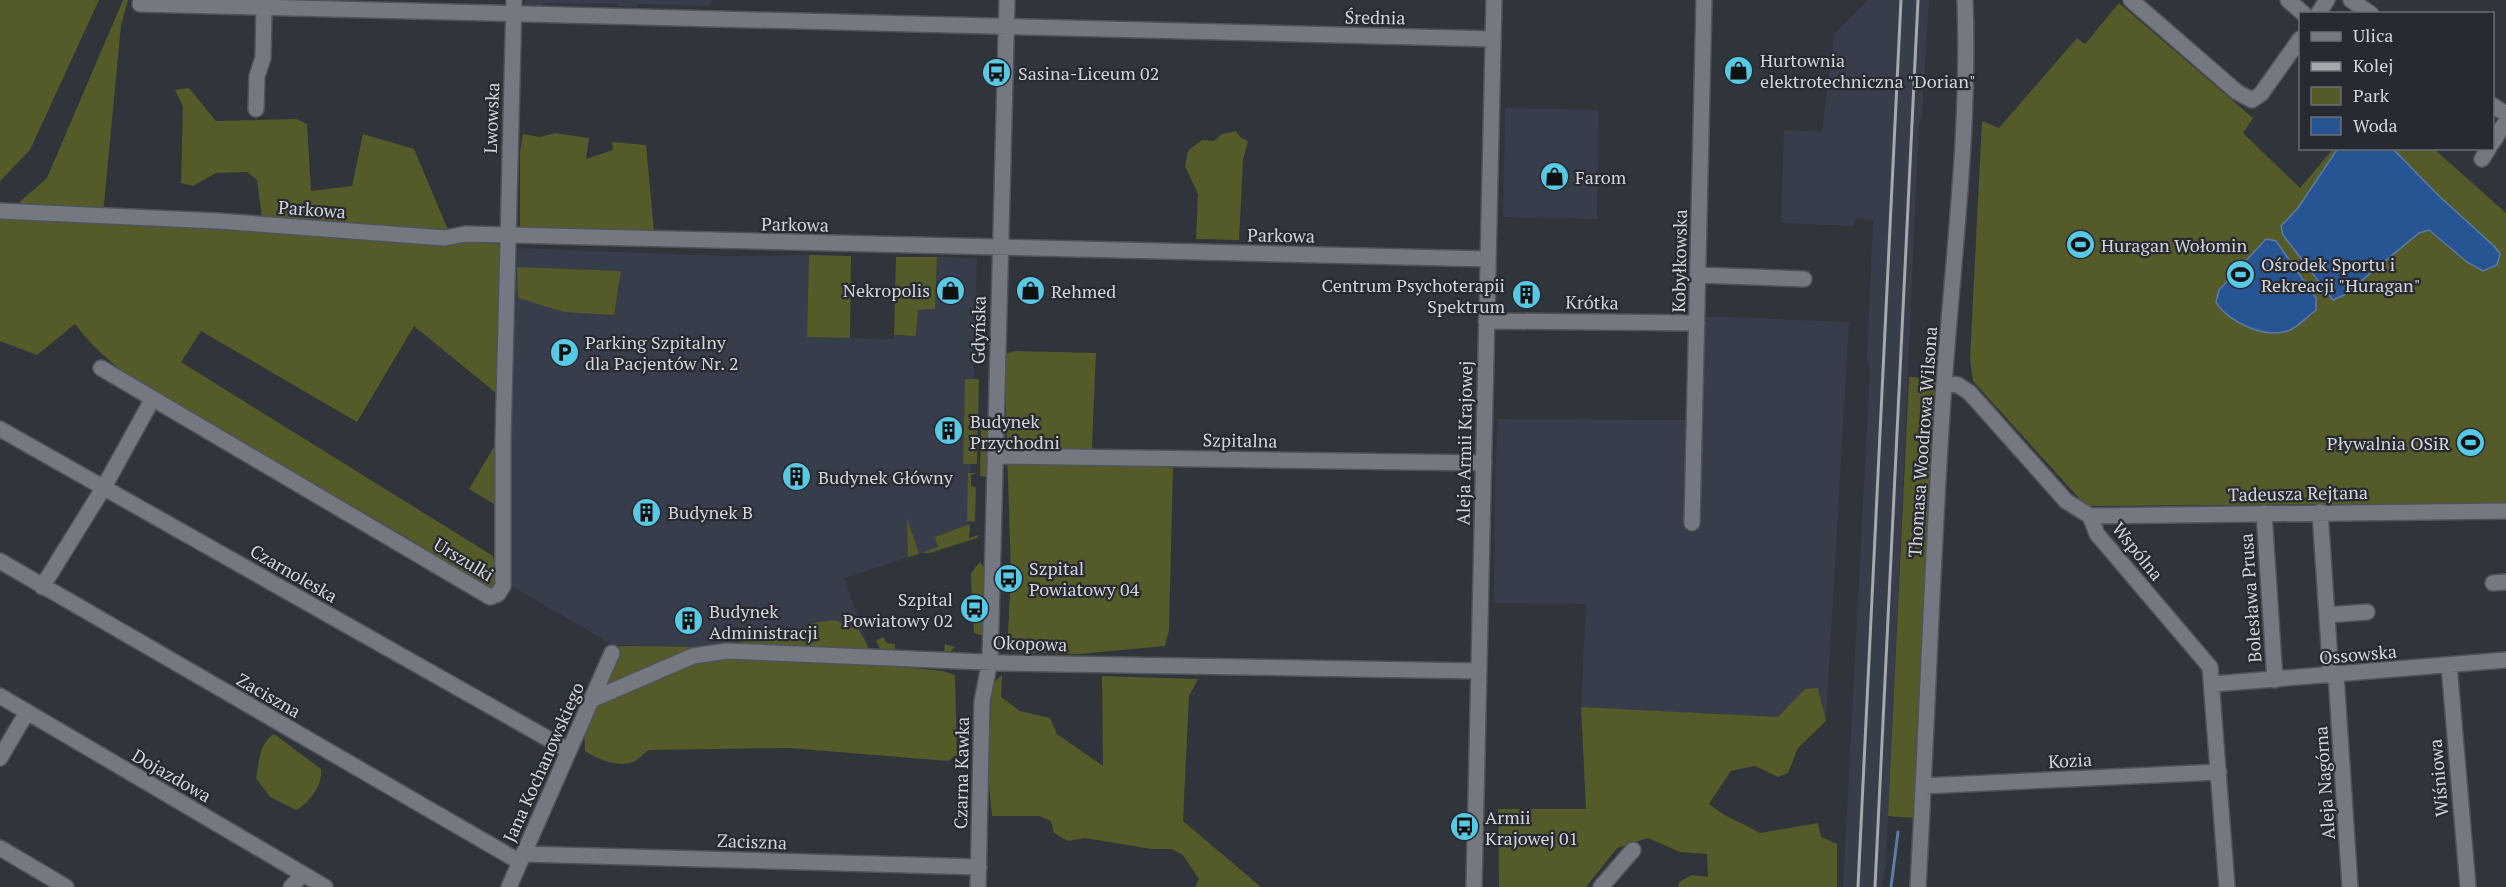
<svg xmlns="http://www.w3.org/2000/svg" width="2506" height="887" viewBox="0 0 2506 887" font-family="'PT Serif',serif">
<rect width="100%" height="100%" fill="#30343b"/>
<!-- built -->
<path fill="#373d4a" d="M 525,0 L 712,0 L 711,6 L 637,4 L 637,7 L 617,6 L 617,4 L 543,3 L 542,8 L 524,8 Z
M 1868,0 L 1929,0 L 1922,117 L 1919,124 L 1886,865 L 1882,887 L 1843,887 L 1870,368 L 1867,356 L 1873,220 L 1855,218 L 1854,226 L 1781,223 L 1784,130 L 1822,132 L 1834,34 Z
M 1505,108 L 1599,110 L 1597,219 L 1503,217 Z
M 517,248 L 719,256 L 809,255 L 807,337 L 894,339 L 894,335 L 916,336 L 918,310 L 935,309 L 937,257 L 977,258 L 969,538 L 844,578 L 870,651 L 613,645 L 508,584 Z
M 1697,316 L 1849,322 L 1826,721 L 1581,707 L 1586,604 L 1494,603 L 1495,472 L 1498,419 L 1694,420 Z"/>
<!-- green -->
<path fill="#545a28" d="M 0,0 L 99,0 L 30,150 L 0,181 Z
M 123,0 L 128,0 L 121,25 L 103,214 L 262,218 L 257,180 L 247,172 L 216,173 L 193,186 L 181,183 L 183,106 L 175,90 L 189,88 L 216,121 L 296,119 L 307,124 L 311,191 L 352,186 L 363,134 L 414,149 L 449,232 L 500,245 L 496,393 L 414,326 L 357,422 L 201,331 L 181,362 L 493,556 L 499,585 L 489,589 C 411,537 327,492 245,445 C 187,413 115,378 75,324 L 37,355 L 0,341 L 0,219 L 47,178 Z
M 2119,3 L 2253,118 L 2243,133 L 2300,188 L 2333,149 L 2434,149 L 2506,213 L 2506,503 L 2086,506 L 1973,381 L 1970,359 L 1982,121 L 1999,128 L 2077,38 L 2085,44 Z
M 1236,131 L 1241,138 L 1248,141 L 1243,160 L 1239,240 L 1196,239 L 1198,194 L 1185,166 L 1188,151 L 1202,140 L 1214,141 L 1222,134 Z
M 555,133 L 589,138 L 586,159 L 613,150 L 612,142 L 646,145 L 654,232 L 520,228 L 520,152 L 523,134 L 540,137 Z
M 809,255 L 851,256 L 850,338 L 807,337 Z
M 896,257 L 937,257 L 935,309 L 918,310 L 916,336 L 894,335 Z
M 517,267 L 621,271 L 614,315 L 564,312 L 518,298 Z
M 1015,351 L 1096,353 L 1092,445 L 1096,465 L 1173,467 L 1169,630 L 1165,646 L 1079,654 L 1007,652 L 1011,574 L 1004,354 Z
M 1909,377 L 1938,378 L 1916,818 L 1888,816 Z
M 965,379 L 979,379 L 977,464 L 963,464 Z
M 981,427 L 989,427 L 988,477 L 980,476 Z
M 495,445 L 494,504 L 469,489 Z
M 968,473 L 977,473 L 971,475 L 971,486 L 976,487 L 975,522 L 967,521 Z
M 907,518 L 919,554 L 908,557 Z
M 967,525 L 970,525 L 969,538 L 979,535 L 977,538 L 930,553 L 922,553 L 938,547 L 935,537 Z
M 980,562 L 985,569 L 984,636 L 974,633 L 973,613 L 976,612 L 976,606 L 972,605 L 971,573 Z
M 834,620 L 859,630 L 868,647 L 866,650 L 832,660 L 943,671 L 955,675 L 957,755 L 948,761 L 789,748 L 649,750 C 644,753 638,760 633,762 C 617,768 597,759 585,751 L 584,728 L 620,646 L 733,647 L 760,628 L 801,629 L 814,623 Z
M 883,637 L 887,643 L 895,644 L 895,652 L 944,653 L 945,644 L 955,647 L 948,654 L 886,652 L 880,649 L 876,641 Z
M 1002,675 L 1001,697 L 1020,711 L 1050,718 L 1057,734 L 1103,766 L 1102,676 L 1198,679 L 1189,696 L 1183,821 L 1261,887 L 1195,887 L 1199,879 L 1183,855 L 1171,849 L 1151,849 L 1085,838 L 1068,841 L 1054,833 L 1051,821 L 1039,816 L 992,816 L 988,773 L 992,684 Z
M 1818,688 L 1826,721 L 1798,748 L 1788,773 L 1778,777 L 1755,766 L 1731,771 L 1709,804 C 1724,817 1743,823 1760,833 L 1818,823 L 1821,837 L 1837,844 L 1837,887 L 1678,887 L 1679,882 L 1692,875 L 1708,877 L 1707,854 L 1680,852 L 1648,838 L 1617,848 L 1586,887 L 1499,887 L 1498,809 L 1586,809 L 1581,707 L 1778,717 L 1805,689 Z
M 274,734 L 321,769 C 323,785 309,803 296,810 L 270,797 L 256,778 C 259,761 259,744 274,734 Z"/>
<!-- water -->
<path fill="#275492" stroke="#5b7ba8" stroke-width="1.5" d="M 2338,148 L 2393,149 L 2439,196 L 2495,247 L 2500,254 L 2497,265 L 2483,271 L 2467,262 L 2429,230 L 2419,233 L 2344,295 L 2333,300 L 2283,235 L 2281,226 L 2298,208 Z
M 2266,239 L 2276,241 L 2316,298 L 2316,310 C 2308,316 2299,326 2290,330 C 2267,340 2227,322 2216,302 L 2219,290 Z"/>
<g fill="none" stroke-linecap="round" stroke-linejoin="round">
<!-- stream -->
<path stroke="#5b7ba8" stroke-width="3" d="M 1891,887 L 1898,832"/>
<defs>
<path id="minor" d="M 2131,0 L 2237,92 L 2252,100 L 2261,94 L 2300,39
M 2288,0 L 2304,14
M 2351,0 L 2371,14
M 140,4 L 1493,39
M 2318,14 L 2327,0
M 2492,105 L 2506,114
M 256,109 L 257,76 L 263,58 L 264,8
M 2492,143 L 2506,122
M 2482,159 L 2489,148
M 0,211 L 218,221 L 445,238 L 465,234 L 1488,259
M 1698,275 L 1804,279
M 1486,321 L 1697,323
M 101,368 L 490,597 L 498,594 L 503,586 L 503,442 L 514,0
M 1944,383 L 1958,385 L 1970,393 L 2066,501 L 2090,516 L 2097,534 L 2210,667 L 2227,887
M 0,429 L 568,750
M 995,456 L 1484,463
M 2320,512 L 2331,676
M 2264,513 L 2275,680
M 2090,516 L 2506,511
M 1692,523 L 1704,0
M 0,561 L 520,862
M 2493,583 L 2506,582
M 42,587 L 104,487 L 152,400
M 2327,615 L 2367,612
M 2449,665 L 2468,887
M 2336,675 L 2350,887
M 2213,684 L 2506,660
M 0,696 L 325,887
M 591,700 L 693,656 L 727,651 L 1007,663 L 1478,671
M 0,758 L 27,712
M 1923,786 L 2219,772
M 0,848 L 66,887
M 524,854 L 979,867
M 291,887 L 303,874
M 509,887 L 612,653
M 978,887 L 982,701 L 990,661 L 1007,0
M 1474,887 L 1494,0
M 1601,887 L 1633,850
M 1918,887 C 1927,724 1932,561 1943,398 C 1952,266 1970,133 1965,0"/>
</defs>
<!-- minor casing -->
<use href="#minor" stroke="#505359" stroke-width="18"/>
<!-- minor -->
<use href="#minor" stroke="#747881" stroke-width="15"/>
<!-- rail -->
<path stroke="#a5a8ad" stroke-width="3" d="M 1858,887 L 1901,0
M 1875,887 L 1918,0"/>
</g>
<!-- icons -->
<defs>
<symbol id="shop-disc" viewBox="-11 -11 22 22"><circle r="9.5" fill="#58c9e4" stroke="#272a31"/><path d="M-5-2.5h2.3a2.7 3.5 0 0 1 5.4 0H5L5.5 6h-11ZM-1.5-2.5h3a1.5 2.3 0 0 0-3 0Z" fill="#111"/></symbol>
<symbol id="bus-disc" viewBox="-11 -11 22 22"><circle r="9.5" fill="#58c9e4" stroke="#272a31"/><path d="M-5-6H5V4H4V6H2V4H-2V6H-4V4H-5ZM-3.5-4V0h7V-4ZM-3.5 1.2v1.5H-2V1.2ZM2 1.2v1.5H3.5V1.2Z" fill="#111"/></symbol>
<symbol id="stadium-disc" viewBox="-11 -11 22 22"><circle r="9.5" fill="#58c9e4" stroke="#272a31"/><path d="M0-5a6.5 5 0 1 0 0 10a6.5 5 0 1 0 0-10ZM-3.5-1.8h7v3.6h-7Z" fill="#111"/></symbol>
<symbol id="building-disc" viewBox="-11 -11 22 22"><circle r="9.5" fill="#58c9e4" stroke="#272a31"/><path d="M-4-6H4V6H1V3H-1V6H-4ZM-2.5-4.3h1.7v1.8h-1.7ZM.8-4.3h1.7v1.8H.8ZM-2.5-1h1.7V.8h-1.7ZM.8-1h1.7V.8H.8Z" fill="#111"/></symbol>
<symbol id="parking-disc" viewBox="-11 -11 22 22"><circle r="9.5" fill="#58c9e4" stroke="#272a31"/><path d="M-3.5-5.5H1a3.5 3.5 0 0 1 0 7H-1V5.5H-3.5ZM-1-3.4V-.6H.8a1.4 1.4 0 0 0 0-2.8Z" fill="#111"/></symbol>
</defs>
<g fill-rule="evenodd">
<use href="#shop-disc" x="1722" y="54" width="33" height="33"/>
<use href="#bus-disc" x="980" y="56" width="33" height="33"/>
<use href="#shop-disc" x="1538" y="160" width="33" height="33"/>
<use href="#stadium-disc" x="2064" y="228" width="33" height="33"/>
<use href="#stadium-disc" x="2224" y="258" width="33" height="33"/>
<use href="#shop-disc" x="934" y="274" width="33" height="33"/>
<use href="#shop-disc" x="1014" y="274" width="33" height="33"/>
<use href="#building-disc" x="1510" y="278" width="33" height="33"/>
<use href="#parking-disc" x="548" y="336" width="33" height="33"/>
<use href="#building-disc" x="932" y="414" width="33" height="33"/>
<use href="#stadium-disc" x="2454" y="426" width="33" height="33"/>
<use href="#building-disc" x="780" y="460" width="33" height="33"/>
<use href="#building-disc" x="630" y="496" width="33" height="33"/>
<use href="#bus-disc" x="992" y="562" width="33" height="33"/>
<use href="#bus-disc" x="958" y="592" width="33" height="33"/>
<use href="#building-disc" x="672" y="604" width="33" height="33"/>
<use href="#bus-disc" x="1448" y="810" width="33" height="33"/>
</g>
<g text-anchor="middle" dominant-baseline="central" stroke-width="4.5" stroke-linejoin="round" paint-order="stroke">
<!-- street labels -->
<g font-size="18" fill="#d3d5da" stroke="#272a31">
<text transform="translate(1375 17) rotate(1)">Średnia</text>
<text transform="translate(491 118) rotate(-88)">Lwowska</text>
<text transform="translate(312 209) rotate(4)">Parkowa</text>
<text transform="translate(795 224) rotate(1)">Parkowa</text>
<text transform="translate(1281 235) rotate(1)">Parkowa</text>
<text transform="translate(1679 261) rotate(-89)">Kobyłkowska</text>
<text transform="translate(1592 302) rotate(1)">Krótka</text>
<text transform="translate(978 330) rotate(-89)">Gdyńska</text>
<text transform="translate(1240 440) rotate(1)">Szpitalna</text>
<text transform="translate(1922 442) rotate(-86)">Thomasa Woodrowa Wilsona</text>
<text transform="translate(1464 443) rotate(-89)">Aleja Armii Krajowej</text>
<text transform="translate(2298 493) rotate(-1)">Tadeusza Rejtana</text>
<text transform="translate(2138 551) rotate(51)">Wspólna</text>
<text transform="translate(464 559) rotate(31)">Urszulki</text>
<text transform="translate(294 573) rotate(30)">Czarnoleska</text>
<text transform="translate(2250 598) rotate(-94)">Bolesława Prusa</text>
<text transform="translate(1030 643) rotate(2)">Okopowa</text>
<text transform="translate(2358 654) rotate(-5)">Ossowska</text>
<text transform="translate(269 695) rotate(30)">Zaciszna</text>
<text transform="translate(2070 760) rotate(-3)">Kozia</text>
<text transform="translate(543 762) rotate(-66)">Jana Kochanowskiego</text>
<text transform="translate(961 773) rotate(-89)">Czarna Kawka</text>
<text transform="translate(172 775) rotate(30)">Dojazdowa</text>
<text transform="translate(2438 778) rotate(-95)">Wiśniowa</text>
<text transform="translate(2324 783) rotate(-94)">Aleja Nagórna</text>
<text transform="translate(752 841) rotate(2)">Zaciszna</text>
</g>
<!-- poi labels -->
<g font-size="18" fill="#d3d5da" stroke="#272a31" text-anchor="start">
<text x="1760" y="60">Hurtownia<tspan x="1760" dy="21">elektrotechniczna "Dorian"</tspan></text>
<text x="1018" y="73">Sasina-Liceum 02</text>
<text x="1575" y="177">Farom</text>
<text x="2101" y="245">Huragan Wołomin</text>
<text x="2261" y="264">Ośrodek Sportu i<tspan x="2261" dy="21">Rekreacji "Huragan"</tspan></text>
<text x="1505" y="285" text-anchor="end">Centrum Psychoterapii<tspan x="1505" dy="21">Spektrum</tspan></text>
<text x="930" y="290" text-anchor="end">Nekropolis</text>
<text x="1051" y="291">Rehmed</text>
<text x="585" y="342">Parking Szpitalny<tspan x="585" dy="21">dla Pacjentów Nr. 2</tspan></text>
<text x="970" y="421">Budynek<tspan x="970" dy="21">Przychodni</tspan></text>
<text x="2450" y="443" text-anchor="end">Pływalnia OSiR</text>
<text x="818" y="477">Budynek Główny</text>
<text x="668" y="512">Budynek B</text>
<text x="1029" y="568">Szpital<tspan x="1029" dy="21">Powiatowy 04</tspan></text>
<text x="953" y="599" text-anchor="end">Szpital<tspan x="953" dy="21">Powiatowy 02</tspan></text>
<text x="709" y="611">Budynek<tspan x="709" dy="21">Administracji</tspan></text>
<text x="1485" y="817">Armii<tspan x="1485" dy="21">Krajowej 01</tspan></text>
</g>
</g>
<!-- legend -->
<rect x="2299" y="12" width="195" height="138" fill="#272a31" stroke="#6c6e75" stroke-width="1.5"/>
<rect x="2311" y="32" width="30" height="9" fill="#747881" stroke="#6c6e75" stroke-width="1.5"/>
<text x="2353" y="42" font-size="18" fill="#d3d5da">Ulica</text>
<rect x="2311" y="62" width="30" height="9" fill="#a5a8ad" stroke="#6c6e75" stroke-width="1.5"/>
<text x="2353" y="72" font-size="18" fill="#d3d5da">Kolej</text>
<rect x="2311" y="87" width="30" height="18" fill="#545a28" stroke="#6c6e75" stroke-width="1.5"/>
<text x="2353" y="102" font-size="18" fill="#d3d5da">Park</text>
<rect x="2311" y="117" width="30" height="18" fill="#275492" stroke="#6c6e75" stroke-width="1.5"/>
<text x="2353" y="132" font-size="18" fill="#d3d5da">Woda</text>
</svg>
